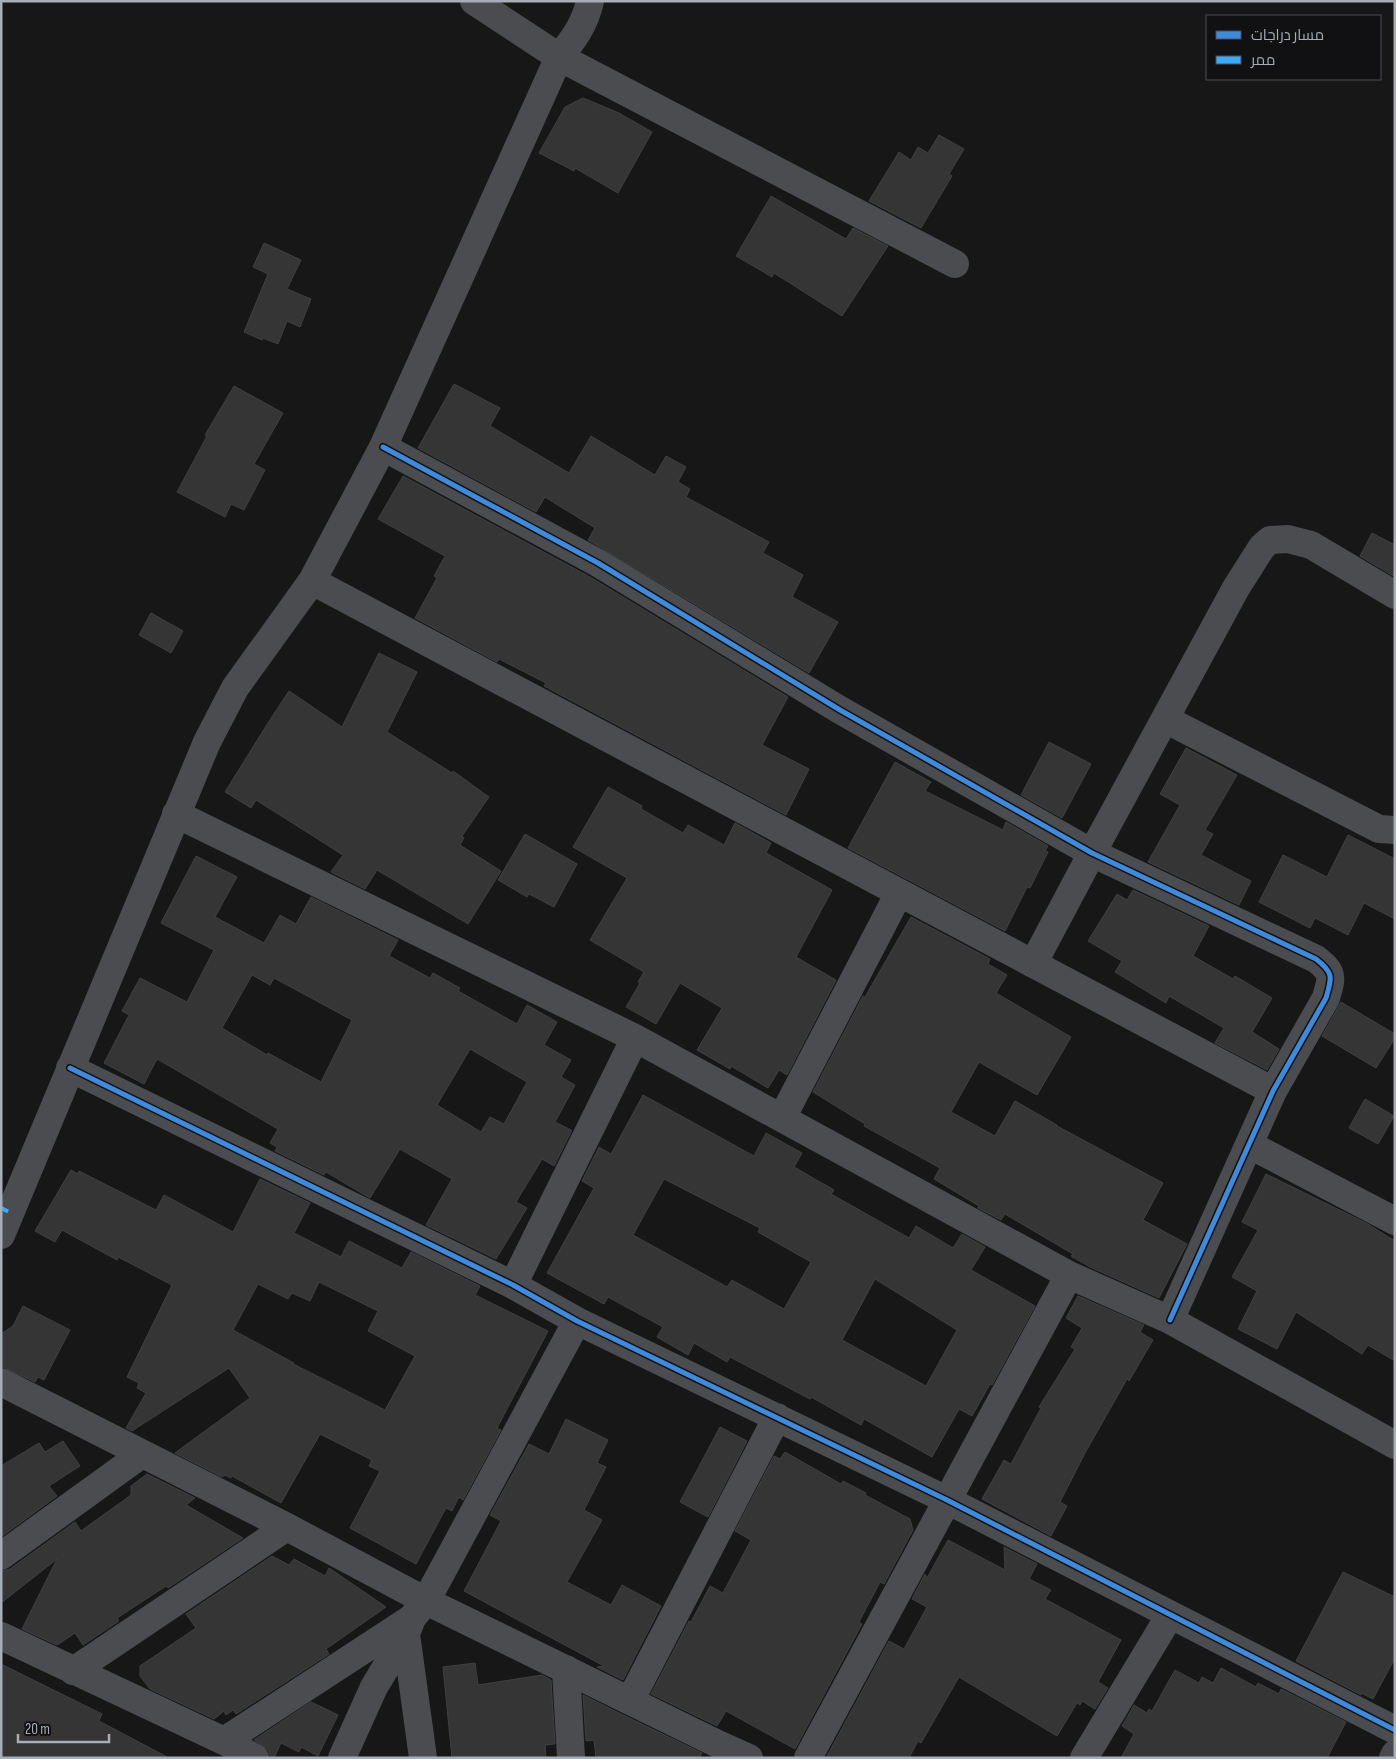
<svg xmlns="http://www.w3.org/2000/svg" width="1396" height="1759" viewBox="0 0 1396 1759" font-family="'Sofia Sans Condensed',Cairo,sans-serif">
<rect width="100%" height="100%" fill="#171717"/>
<!-- building -->
<path fill="#353536" stroke="#3f4043" fill-rule="evenodd" d="M 583,98 L 619,113 L 652,132 L 618,193 L 575,168 L 574,171 L 539,153 L 565,107 Z
M 939,135 L 964,149 L 949,174 L 952,176 L 921,228 L 869,201 L 899,152 L 911,160 L 918,147 L 928,153 Z
M 771,196 L 846,239 L 853,228 L 888,246 L 842,316 L 774,273 L 772,277 L 736,256 Z
M 264,243 L 301,260 L 287,289 L 311,299 L 300,327 L 287,321 L 278,344 L 263,338 L 262,340 L 244,332 L 268,274 L 253,267 Z
M 454,384 L 500,408 L 490,426 L 569,473 L 591,436 L 655,475 L 666,456 L 686,467 L 678,482 L 690,489 L 686,497 L 769,542 L 763,553 L 803,575 L 792,597 L 838,622 L 809,673 L 588,540 L 595,528 L 545,497 L 536,512 L 418,448 Z
M 234,386 L 283,413 L 254,464 L 265,470 L 244,510 L 231,504 L 225,517 L 177,492 L 207,436 L 205,435 Z
M 403,476 L 590,577 L 788,697 L 762,745 L 809,769 L 786,815 L 544,686 L 546,683 L 499,659 L 497,662 L 415,618 L 437,578 L 434,576 L 445,556 L 378,519 Z
M 1372,533 L 1395,545 L 1395,577 L 1360,556 Z
M 151,613 L 183,631 L 171,653 L 139,635 Z
M 379,653 L 417,672 L 387,732 L 452,773 L 453,771 L 489,797 L 462,836 L 464,838 L 460,845 L 501,871 L 468,924 L 377,870 L 365,889 L 331,872 L 343,855 L 256,800 L 251,808 L 225,792 L 266,726 L 289,691 L 342,727 Z
M 1049,742 L 1091,764 L 1062,818 L 1021,795 Z
M 1186,748 L 1237,775 L 1205,830 L 1213,834 L 1201,855 L 1251,881 L 1239,905 L 1148,862 L 1180,805 L 1160,794 Z
M 895,762 L 931,782 L 925,791 L 1003,830 L 1006,822 L 1048,846 L 1045,851 L 1048,852 L 1030,888 L 1027,887 L 1005,931 L 848,848 Z
M 608,787 L 642,806 L 641,809 L 683,833 L 688,825 L 724,845 L 735,823 L 771,843 L 766,853 L 832,890 L 796,957 L 836,980 L 787,1075 L 779,1070 L 768,1088 L 731,1066 L 730,1069 L 697,1050 L 722,1008 L 680,983 L 656,1024 L 626,1007 L 640,983 L 638,982 L 644,972 L 590,940 L 627,878 L 573,847 Z
M 525,834 L 577,864 L 554,907 L 529,894 L 527,897 L 498,880 Z
M 1348,835 L 1395,859 L 1395,919 L 1364,903 L 1348,935 L 1315,918 L 1310,928 L 1259,902 L 1283,855 L 1327,877 Z
M 196,856 L 237,877 L 215,917 L 264,943 L 280,915 L 296,924 L 311,897 L 398,940 L 389,956 L 430,978 L 433,973 L 460,988 L 458,991 L 517,1024 L 527,1005 L 557,1022 L 544,1045 L 571,1060 L 561,1077 L 575,1085 L 555,1122 L 571,1130 L 571,1132 L 554,1166 L 542,1159 L 516,1202 L 527,1208 L 496,1259 L 426,1225 L 452,1179 L 400,1149 L 370,1198 L 326,1172 L 324,1175 L 275,1151 L 277,1147 L 270,1143 L 278,1129 L 157,1059 L 144,1084 L 104,1063 L 129,1015 L 122,1011 L 140,978 L 187,1002 L 214,950 L 161,923 ZM 252,975 L 270,985 L 274,978 L 352,1020 L 321,1082 L 268,1053 L 267,1055 L 222,1028 ZM 470,1049 L 527,1082 L 504,1124 L 490,1117 L 481,1132 L 437,1105 Z
M 1133,890 L 1209,926 L 1193,956 L 1233,979 L 1235,976 L 1272,998 L 1252,1032 L 1279,1049 L 1267,1070 L 1215,1043 L 1224,1028 L 1169,996 L 1166,1003 L 1115,972 L 1122,961 L 1088,941 L 1117,894 L 1127,900 Z
M 911,917 L 990,959 L 988,964 L 1007,975 L 996,993 L 1071,1037 L 1037,1095 L 979,1062 L 951,1112 L 995,1136 L 1015,1101 L 1057,1125 L 1057,1126 L 1163,1183 L 1143,1220 L 1187,1244 L 1159,1298 L 1090,1267 L 1071,1256 L 1073,1254 L 1005,1214 L 1001,1220 L 978,1208 L 979,1206 L 934,1179 L 940,1168 L 864,1126 L 865,1124 L 813,1092 L 863,996 L 865,997 Z
M 1341,1002 L 1395,1034 L 1395,1038 L 1376,1068 L 1322,1036 Z
M 643,1095 L 754,1156 L 766,1133 L 802,1153 L 794,1167 L 834,1190 L 831,1194 L 909,1238 L 916,1226 L 953,1248 L 962,1234 L 985,1247 L 971,1270 L 1035,1306 L 992,1385 L 990,1384 L 972,1416 L 959,1409 L 932,1457 L 864,1419 L 861,1425 L 811,1397 L 810,1399 L 730,1357 L 727,1362 L 694,1343 L 688,1355 L 657,1337 L 663,1327 L 608,1297 L 604,1304 L 547,1273 L 594,1188 L 582,1181 L 599,1147 L 611,1154 ZM 664,1179 L 760,1228 L 758,1232 L 811,1262 L 784,1309 L 732,1280 L 727,1287 L 633,1235 ZM 875,1279 L 957,1330 L 926,1386 L 842,1340 Z
M 1365,1099 L 1394,1116 L 1378,1144 L 1349,1128 Z
M 71,1170 L 78,1174 L 79,1171 L 156,1210 L 164,1195 L 233,1232 L 260,1179 L 310,1203 L 294,1233 L 341,1257 L 349,1241 L 402,1268 L 411,1252 L 480,1286 L 475,1295 L 548,1331 L 497,1428 L 501,1430 L 463,1500 L 459,1497 L 452,1511 L 446,1508 L 416,1564 L 350,1528 L 380,1471 L 369,1466 L 372,1460 L 320,1434 L 281,1503 L 232,1476 L 231,1478 L 225,1475 L 222,1477 L 175,1453 L 250,1398 L 229,1368 L 132,1431 L 126,1428 L 146,1393 L 137,1388 L 139,1383 L 127,1377 L 172,1285 L 118,1257 L 117,1260 L 62,1230 L 55,1242 L 35,1231 ZM 319,1282 L 378,1311 L 368,1331 L 415,1356 L 385,1410 L 293,1364 L 294,1363 L 233,1330 L 258,1284 L 288,1299 L 292,1293 L 310,1301 Z
M 1266,1174 L 1366,1223 L 1395,1241 L 1395,1361 L 1368,1345 L 1362,1354 L 1296,1312 L 1277,1349 L 1238,1329 L 1257,1291 L 1232,1277 L 1258,1230 L 1242,1222 Z
M 1078,1296 L 1144,1325 L 1140,1332 L 1153,1340 L 1129,1381 L 1127,1379 L 1085,1453 L 1060,1502 L 1067,1506 L 1051,1536 L 982,1499 L 1004,1460 L 1011,1464 L 1041,1408 L 1039,1407 L 1075,1349 L 1071,1347 L 1082,1328 L 1066,1318 Z
M 23,1306 L 70,1330 L 44,1380 L 38,1377 L 35,1382 L 1,1366 L 1,1334 L 13,1326 Z
M 566,1419 L 608,1440 L 597,1463 L 606,1467 L 584,1510 L 602,1520 L 567,1582 L 611,1605 L 622,1585 L 661,1606 L 623,1680 L 597,1667 L 604,1666 L 464,1591 L 501,1521 L 490,1515 L 529,1444 L 549,1454 Z
M 720,1427 L 747,1441 L 708,1517 L 680,1502 Z
M 63,1441 L 80,1466 L 49,1486 L 57,1496 L 1,1537 L 1,1466 L 39,1443 L 45,1452 Z
M 785,1452 L 841,1484 L 843,1481 L 866,1493 L 865,1495 L 910,1519 L 913,1530 L 884,1584 L 880,1582 L 859,1622 L 862,1624 L 795,1749 L 726,1711 L 717,1726 L 651,1694 L 689,1621 L 691,1622 L 710,1586 L 723,1593 L 751,1540 L 735,1531 L 774,1456 L 780,1459 Z
M 147,1474 L 195,1498 L 186,1505 L 243,1538 L 168,1588 L 166,1586 L 117,1618 L 119,1621 L 83,1645 L 75,1633 L 57,1645 L 22,1629 L 57,1559 L 1,1603 L 1,1571 L 10,1569 L 75,1522 L 81,1531 L 131,1495 L 131,1486 Z
M 948,1540 L 1005,1570 L 1004,1547 L 1037,1564 L 1029,1579 L 1051,1590 L 1045,1599 L 1121,1640 L 1098,1682 L 1108,1688 L 1095,1709 L 1082,1701 L 1080,1705 L 1077,1703 L 1057,1736 L 959,1677 L 921,1743 L 918,1741 L 909,1758 L 826,1758 L 889,1641 L 904,1649 L 927,1607 L 912,1599 L 925,1574 L 927,1578 Z
M 272,1556 L 289,1565 L 294,1559 L 325,1576 L 329,1568 L 386,1607 L 326,1649 L 329,1654 L 236,1714 L 233,1710 L 226,1715 L 224,1711 L 214,1719 L 150,1689 L 140,1676 L 140,1666 L 196,1628 L 186,1614 Z
M 1343,1572 L 1395,1597 L 1395,1658 L 1373,1699 L 1361,1693 L 1361,1695 L 1296,1661 Z
M 475,1663 L 478,1685 L 542,1675 L 551,1680 L 555,1744 L 545,1745 L 546,1758 L 452,1758 L 443,1667 Z
M 1,1664 L 102,1714 L 99,1721 L 169,1758 L 1,1758 Z
M 1221,1668 L 1256,1687 L 1258,1683 L 1279,1694 L 1281,1689 L 1346,1722 L 1327,1758 L 1121,1758 L 1134,1734 L 1122,1726 L 1134,1705 L 1147,1713 L 1149,1709 L 1152,1711 L 1175,1670 L 1199,1683 L 1202,1677 L 1213,1683 Z
M 583,1695 L 623,1715 L 702,1753 L 699,1758 L 596,1758 L 594,1740 L 586,1741 Z
M 311,1702 L 338,1715 L 318,1756 L 301,1747 L 299,1752 L 281,1743 L 274,1758 L 271,1758 L 268,1750 L 254,1740 Z"/>
<g fill="none" stroke-linecap="round" stroke-linejoin="round">
<!-- street -->
<path stroke="#4b4c50" stroke-width="28" d="M 474,1 L 559,57 L 955,264
M 383,447 L 598,563 L 840,710 L 1092,853 L 1316,959 C 1334,973 1332,977 1326,998 L 1273,1091 L 1170,1320
M 312,581 L 1273,1091
M 1165,719 L 1379,829 L 1395,830
M 176,814 L 635,1038 L 1069,1275 L 1170,1320 L 1395,1445
M 1033,964 L 1092,853 L 1236,588 L 1262,547 L 1270,540 L 1288,539 L 1311,545 L 1395,595
M 70,1068 L 513,1285 L 577,1321 L 947,1500 L 1395,1730
M 782,1118 L 899,893
M 1250,1145 L 1395,1221
M 1,1235 L 207,742 L 235,688 L 312,581 L 383,447 L 559,57 C 574,39 585,24 590,1
M 513,1285 L 635,1038
M 1,1382 L 287,1527 L 426,1601 L 720,1745 L 749,1758
M 1,1556 L 142,1454
M 406,1634 L 423,1758
M 1,1636 L 224,1741 L 255,1758
M 566,1669 L 571,1758
M 73,1671 L 287,1527
M 630,1701 L 777,1417
M 224,1741 L 412,1618
M 342,1758 L 374,1687 L 406,1634 L 412,1618 L 426,1601 L 577,1321
M 808,1758 L 1069,1275
M 1084,1758 L 1170,1615"/>
<!-- secondary -->
<path stroke="#4a4a4e" stroke-width="28" d="M 1393,1758 L 1395,1754"/>
<!-- quiet -->
<path stroke="#3fa9f5" stroke-width="4" stroke-dasharray="8 4" stroke-linecap="butt" d="M 1,1208 L 11,1213"/>
<defs>
<path id="cycleway" d="M 383,447 L 598,563 L 840,710 L 1092,853 L 1316,959 C 1334,973 1332,977 1326,998 L 1273,1091 L 1170,1320
M 70,1068 L 513,1285 L 577,1321 L 947,1500 L 1395,1730"/>
</defs>
<!-- cycleway casing -->
<use href="#cycleway" stroke="#111113" stroke-width="8"/>
<!-- cycleway -->
<use href="#cycleway" stroke="#408adc" stroke-width="5"/>
</g>
<!-- border -->
<rect width="1396" height="1759" fill="none" stroke="#a8adb8" stroke-width="5"/>
<!-- legend -->
<rect x="1206" y="15" width="175" height="65" fill="#111113" stroke="#4d4f55"/>
<rect x="1216" y="31" width="25" height="8" fill="#408adc" stroke="#4d4f55"/>
<text x="1251" y="40" font-size="15" fill="#a8adb8">مسار دراجات</text>
<rect x="1216" y="56" width="25" height="8" fill="#3fa9f5" stroke="#4d4f55"/>
<text x="1251" y="65" font-size="15" fill="#a8adb8">ممر</text>
<!-- scale -->
<path d="M18 1734v8h91v-8" fill="none" stroke="#a8adb8" stroke-width="2.5"/>
<text x="25" y="1734" font-size="15" fill="#a8adb8" stroke="#111113" stroke-width="4" paint-order="stroke">20 m</text>
</svg>
